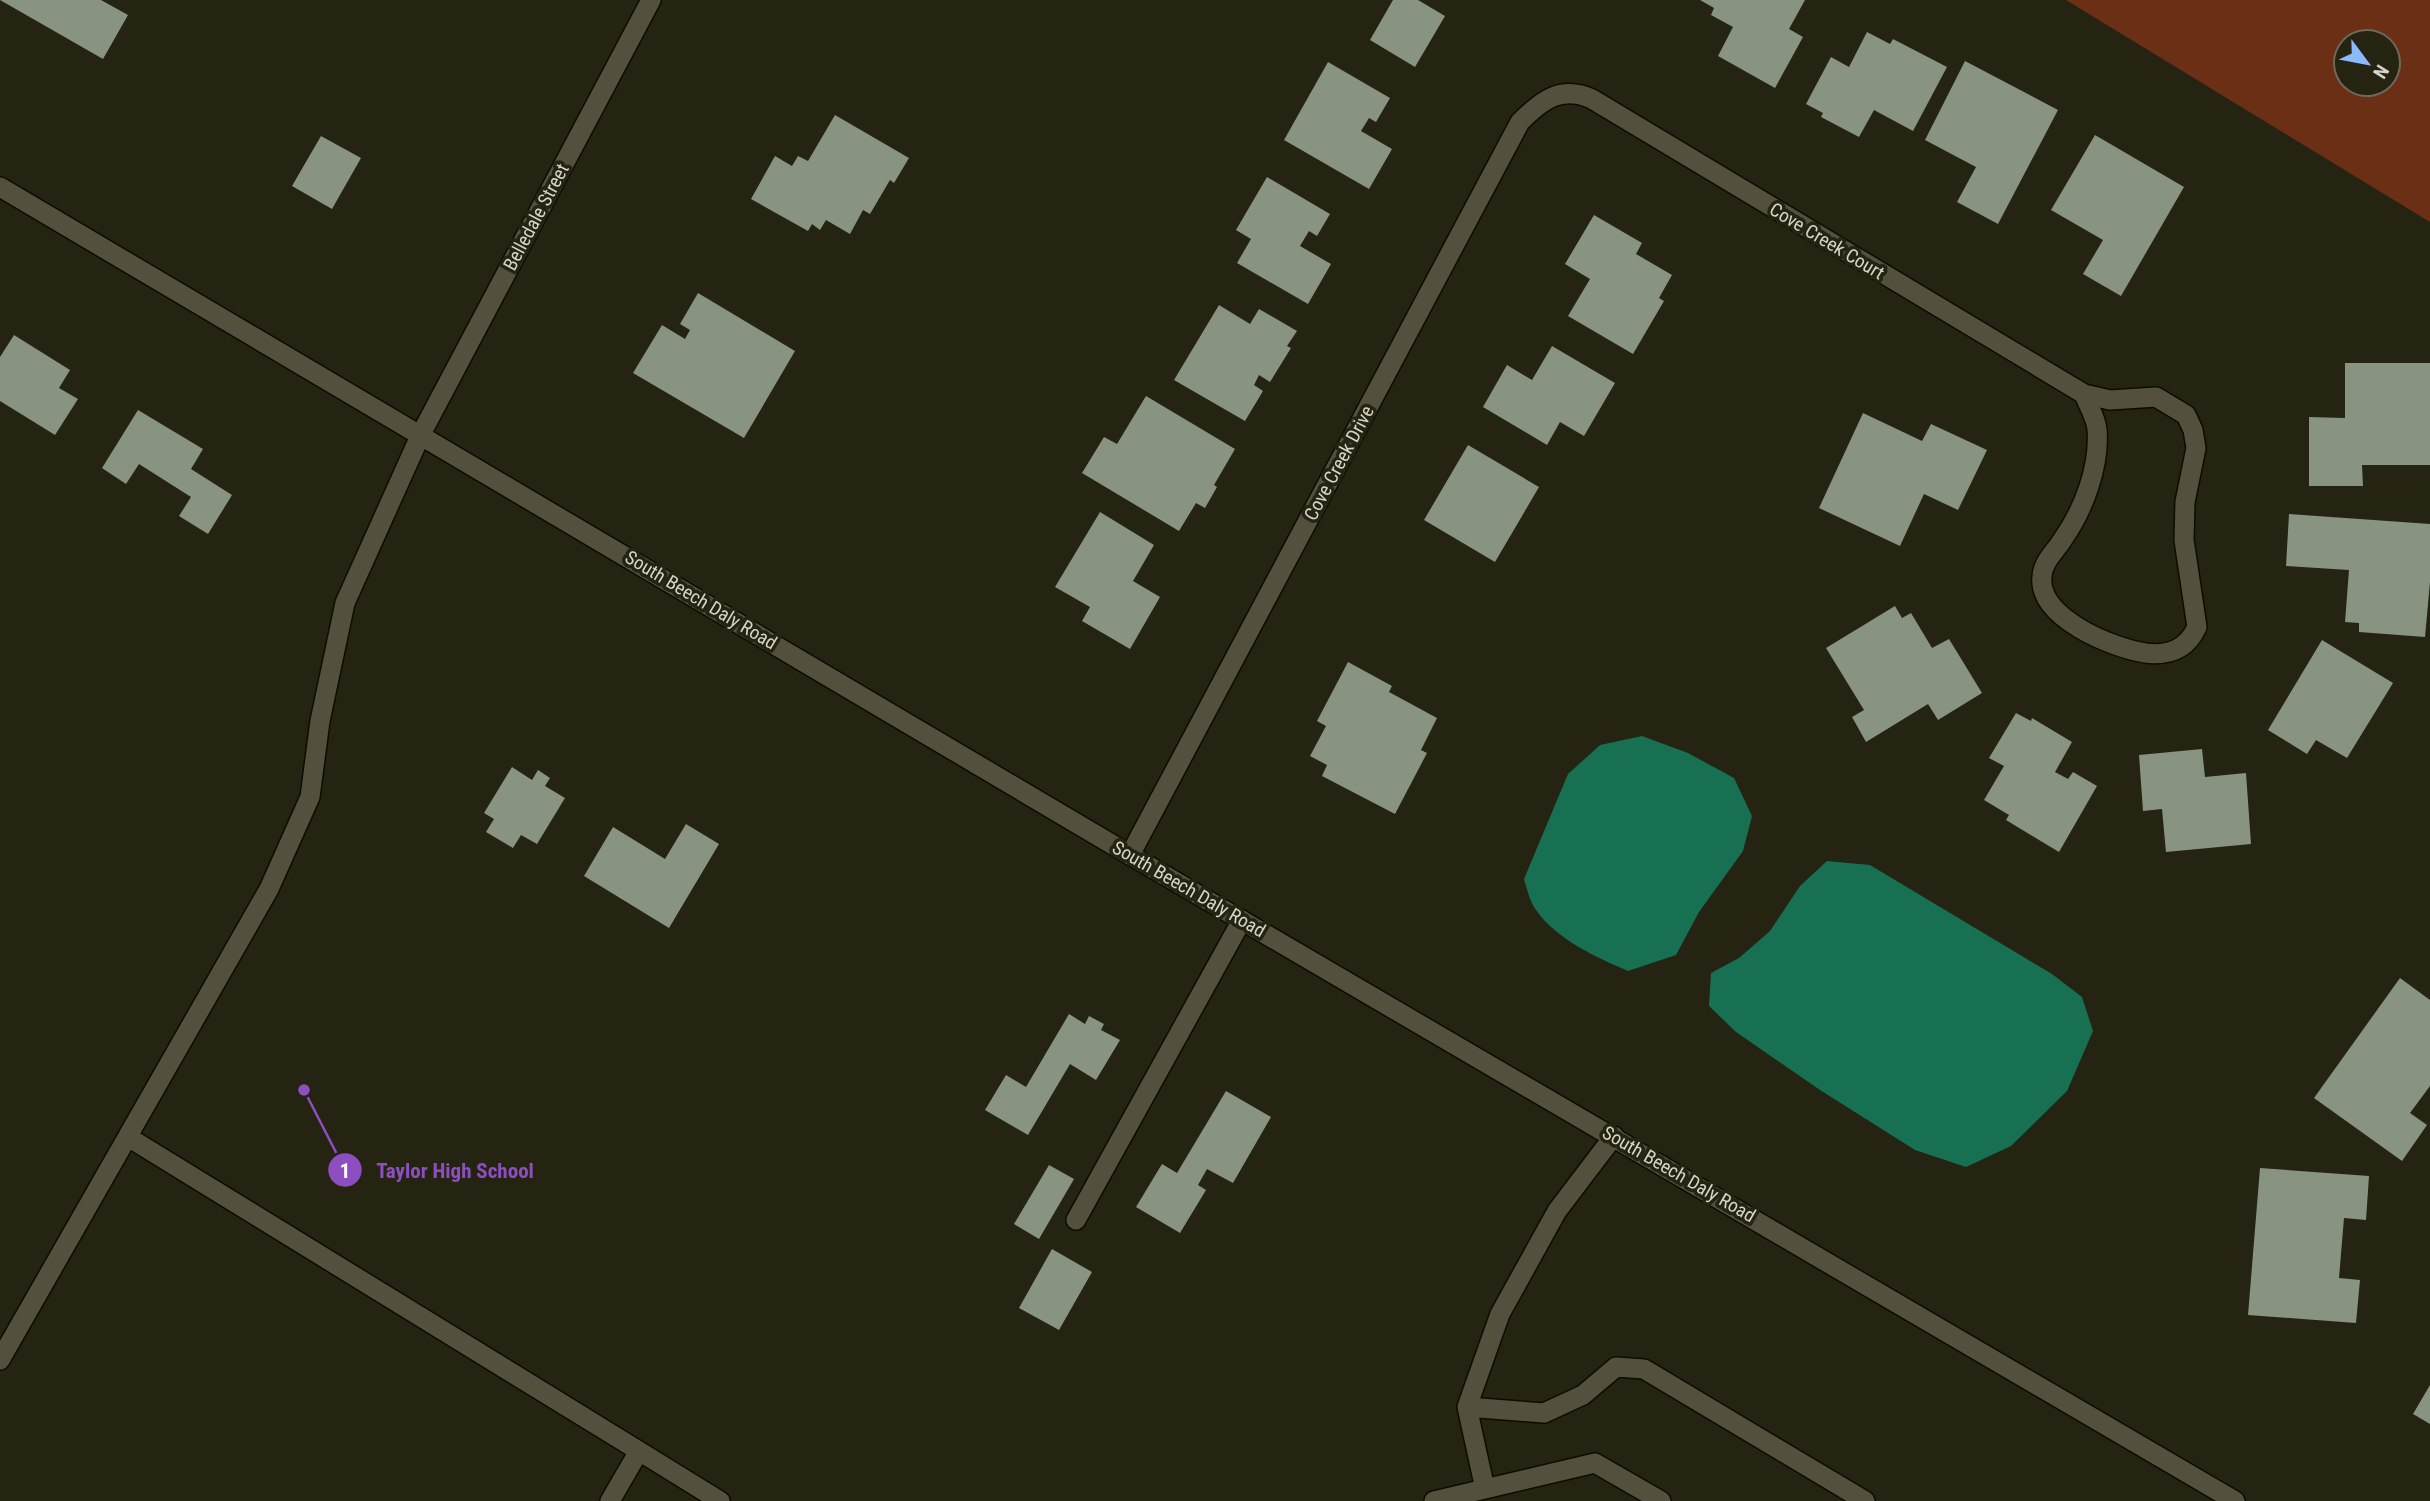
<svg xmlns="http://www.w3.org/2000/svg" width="2430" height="1501" viewBox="0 0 2430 1501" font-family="'Roboto Condensed',sans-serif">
<rect width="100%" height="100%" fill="#252311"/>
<!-- green -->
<path fill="#6b2f16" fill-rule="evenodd" d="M 2066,0 L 2430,0 L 2430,222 ZM 2346,42 L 2388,42 L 2388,84 L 2346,84 Z"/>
<!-- water -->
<path fill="#177052" d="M 1642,736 L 1688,753 L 1734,778 L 1752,816 L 1743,851 L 1699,912 L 1676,955 L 1628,971 C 1596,957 1557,940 1536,910 C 1530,902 1527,889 1524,879 L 1568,774 L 1600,745 Z
M 1827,861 L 1870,865 L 2052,974 L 2082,997 L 2093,1031 L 2067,1091 L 2011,1146 L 1966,1167 L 1915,1150 L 1820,1090 L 1736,1032 L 1709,1006 L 1711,973 L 1739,958 L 1770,931 L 1800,886 Z"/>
<!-- building -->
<path fill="#889481" d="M 0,0 L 101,0 L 128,15 L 103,59 Z
M 1393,0 L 1418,0 L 1445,16 L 1415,67 L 1370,40 Z
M 1700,0 L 1805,0 L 1789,29 L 1803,37 L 1775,88 L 1718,56 L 1733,27 L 1711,15 L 1714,8 Z
M 1867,32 L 1890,44 L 1893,39 L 1947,67 L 1913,131 L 1874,110 L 1859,137 L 1821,117 L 1823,113 L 1806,104 L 1831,57 L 1849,67 Z
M 1965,61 L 2058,110 L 1998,224 L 1957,202 L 1976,167 L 1925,140 Z
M 1328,62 L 1390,98 L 1376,122 L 1369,118 L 1361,131 L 1392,149 L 1369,189 L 1284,140 Z
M 835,115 L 909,158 L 894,183 L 890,180 L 870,214 L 863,210 L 850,234 L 826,220 L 820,230 L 812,224 L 808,231 L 751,199 L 775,156 L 792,166 L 798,156 L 808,161 Z
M 2095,135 L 2184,187 L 2121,296 L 2083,274 L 2103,240 L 2051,210 Z
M 321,136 L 361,158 L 332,209 L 292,186 Z
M 1267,177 L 1330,214 L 1317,236 L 1309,231 L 1300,246 L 1331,264 L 1308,304 L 1237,263 L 1251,239 L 1236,230 Z
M 1594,215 L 1642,243 L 1636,254 L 1672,275 L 1659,298 L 1664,301 L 1633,354 L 1568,316 L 1590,279 L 1565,264 Z
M 698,293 L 795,351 L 744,438 L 633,373 L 662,325 L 685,339 L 690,330 L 680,324 Z
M 1219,305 L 1250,324 L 1259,309 L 1297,331 L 1287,346 L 1291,348 L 1270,382 L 1259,375 L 1254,385 L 1263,391 L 1245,421 L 1174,380 Z
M 14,335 L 70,370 L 59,388 L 78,399 L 55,435 L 0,401 L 0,357 Z
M 1552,346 L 1615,383 L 1584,436 L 1560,422 L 1547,445 L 1483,407 L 1507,365 L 1532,380 Z
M 2345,363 L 2430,363 L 2430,465 L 2362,465 L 2363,486 L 2309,486 L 2309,417 L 2345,418 Z
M 1146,396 L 1235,449 L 1214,485 L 1217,487 L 1205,508 L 1196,503 L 1179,531 L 1082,473 L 1104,437 L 1117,444 Z
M 138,410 L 203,449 L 191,469 L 232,495 L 208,534 L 179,516 L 191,497 L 139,464 L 126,484 L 102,468 Z
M 1863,413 L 1922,441 L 1931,424 L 1987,450 L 1958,510 L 1924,494 L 1900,546 L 1819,508 Z
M 1468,445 L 1539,487 L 1495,562 L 1424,520 Z
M 1100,512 L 1154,545 L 1133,581 L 1160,597 L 1130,649 L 1082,621 L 1090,607 L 1055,587 Z
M 2289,514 L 2430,524 L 2430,582 L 2425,637 L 2359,632 L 2359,623 L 2345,622 L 2349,570 L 2286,566 Z
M 1895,606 L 1902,618 L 1911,613 L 1932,648 L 1949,639 L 1982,693 L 1938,720 L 1928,704 L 1866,742 L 1852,717 L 1864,710 L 1826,648 Z
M 2322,640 L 2393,683 L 2347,758 L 2316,740 L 2307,754 L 2268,730 Z
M 1348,662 L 1392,686 L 1389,692 L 1437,718 L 1421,750 L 1427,753 L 1395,814 L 1322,776 L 1327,765 L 1310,756 L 1326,726 L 1317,721 Z
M 2016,713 L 2031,721 L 2032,718 L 2072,742 L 2055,772 L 2068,779 L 2073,772 L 2097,786 L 2059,852 L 2006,820 L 2009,815 L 1984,800 L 2004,766 L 1989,758 Z
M 2202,749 L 2205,777 L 2246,773 L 2251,844 L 2166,852 L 2162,809 L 2143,811 L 2139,755 Z
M 512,767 L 532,780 L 538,770 L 550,778 L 545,786 L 565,798 L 537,844 L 521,835 L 513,848 L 486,832 L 494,819 L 484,813 Z
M 686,824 L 719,844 L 669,928 L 584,876 L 613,827 L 665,859 Z
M 2400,978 L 2430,1000 L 2430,1086 L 2410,1113 L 2427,1125 L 2402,1161 L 2314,1098 Z
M 1069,1014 L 1085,1024 L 1089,1016 L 1104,1024 L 1101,1030 L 1120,1040 L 1096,1080 L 1070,1064 L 1028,1135 L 985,1110 L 1006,1075 L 1026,1087 Z
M 1226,1091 L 1271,1117 L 1233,1183 L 1207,1169 L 1198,1185 L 1206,1190 L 1180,1233 L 1136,1207 L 1162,1164 L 1177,1173 Z
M 1049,1165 L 1074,1179 L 1039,1239 L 1014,1224 Z
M 2260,1168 L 2369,1176 L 2366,1220 L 2344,1218 L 2339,1278 L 2360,1280 L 2356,1323 L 2248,1315 Z
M 1052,1249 L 1092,1272 L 1059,1330 L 1019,1308 Z
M 2430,1385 L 2430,1424 L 2413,1414 Z"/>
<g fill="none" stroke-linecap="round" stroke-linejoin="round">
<defs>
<path id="service" d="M 128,1137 L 639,1451
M 1076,1220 L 1242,920
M 0,1360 L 269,889 L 310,797 L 320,721 L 345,603 L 421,434
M 1467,1407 L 1544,1413 L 1583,1395 L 1616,1367 L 1644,1369 L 1865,1501
M 1485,1489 L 1467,1407 L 1500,1314 L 1557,1211 L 1614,1136
M 610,1501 L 639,1451 L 720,1501
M 1434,1501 L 1595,1463 L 1661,1501"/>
<path id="minor" d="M 421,434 L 651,0
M 1130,855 L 1520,122 C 1542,100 1561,85 1592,99 L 2084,394 L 2110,400 L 2156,397 L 2186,415 L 2193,430 L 2196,448 L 2185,502 L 2184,540 L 2197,627 C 2187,649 2169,656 2145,653 C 2113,648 2037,618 2042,576 C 2043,561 2056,551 2063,539 C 2084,509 2100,466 2097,429 C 2096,418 2088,405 2084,394"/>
<path id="tertiary" d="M 0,187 L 1130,855 L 2235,1501"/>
</defs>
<!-- service casing -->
<use href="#service" stroke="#0e0c00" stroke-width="22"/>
<!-- minor casing -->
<use href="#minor" stroke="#0e0c00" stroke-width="22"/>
<!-- tertiary casing -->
<use href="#tertiary" stroke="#0e0c00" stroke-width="22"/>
<!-- service -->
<use href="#service" stroke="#53513d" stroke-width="19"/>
<!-- minor -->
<use href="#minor" stroke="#53513d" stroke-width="19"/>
<!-- tertiary -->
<use href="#tertiary" stroke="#53513d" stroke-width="19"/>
</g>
<g text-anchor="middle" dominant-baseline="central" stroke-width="7" stroke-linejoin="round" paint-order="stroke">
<!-- street labels -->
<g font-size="19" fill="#d6d5ca" stroke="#252311">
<text transform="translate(536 217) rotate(-62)">Belledale Street</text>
<text transform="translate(1827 241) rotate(31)">Cove Creek Court</text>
<text transform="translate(1339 463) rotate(-62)">Cove Creek Drive</text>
<text transform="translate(701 600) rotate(31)">South Beech Daly Road</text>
<text transform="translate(1189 889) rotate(30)">South Beech Daly Road</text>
<text transform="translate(1679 1174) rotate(30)">South Beech Daly Road</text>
</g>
</g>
<!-- callouts -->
<path fill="none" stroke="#8d4ec1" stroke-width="2.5" d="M304 1090L345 1170"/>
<g fill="#8d4ec1" stroke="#252311" stroke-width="2.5">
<circle cx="304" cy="1090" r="7"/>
<circle cx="345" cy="1170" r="18"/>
</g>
<g font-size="21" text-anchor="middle" font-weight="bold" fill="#fff">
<text x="345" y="1178">1</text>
</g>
<g font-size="21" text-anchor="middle" font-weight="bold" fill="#8d4ec1" stroke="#252311" stroke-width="7" stroke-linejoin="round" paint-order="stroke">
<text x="455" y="1178">Taylor High School</text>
</g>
<!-- north arrow -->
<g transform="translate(2367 63) rotate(122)"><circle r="33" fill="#252311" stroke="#6c6a5b" stroke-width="2"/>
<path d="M0-5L12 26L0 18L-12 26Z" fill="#8abafc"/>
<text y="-10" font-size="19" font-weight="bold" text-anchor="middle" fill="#d6d5ca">N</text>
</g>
</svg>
